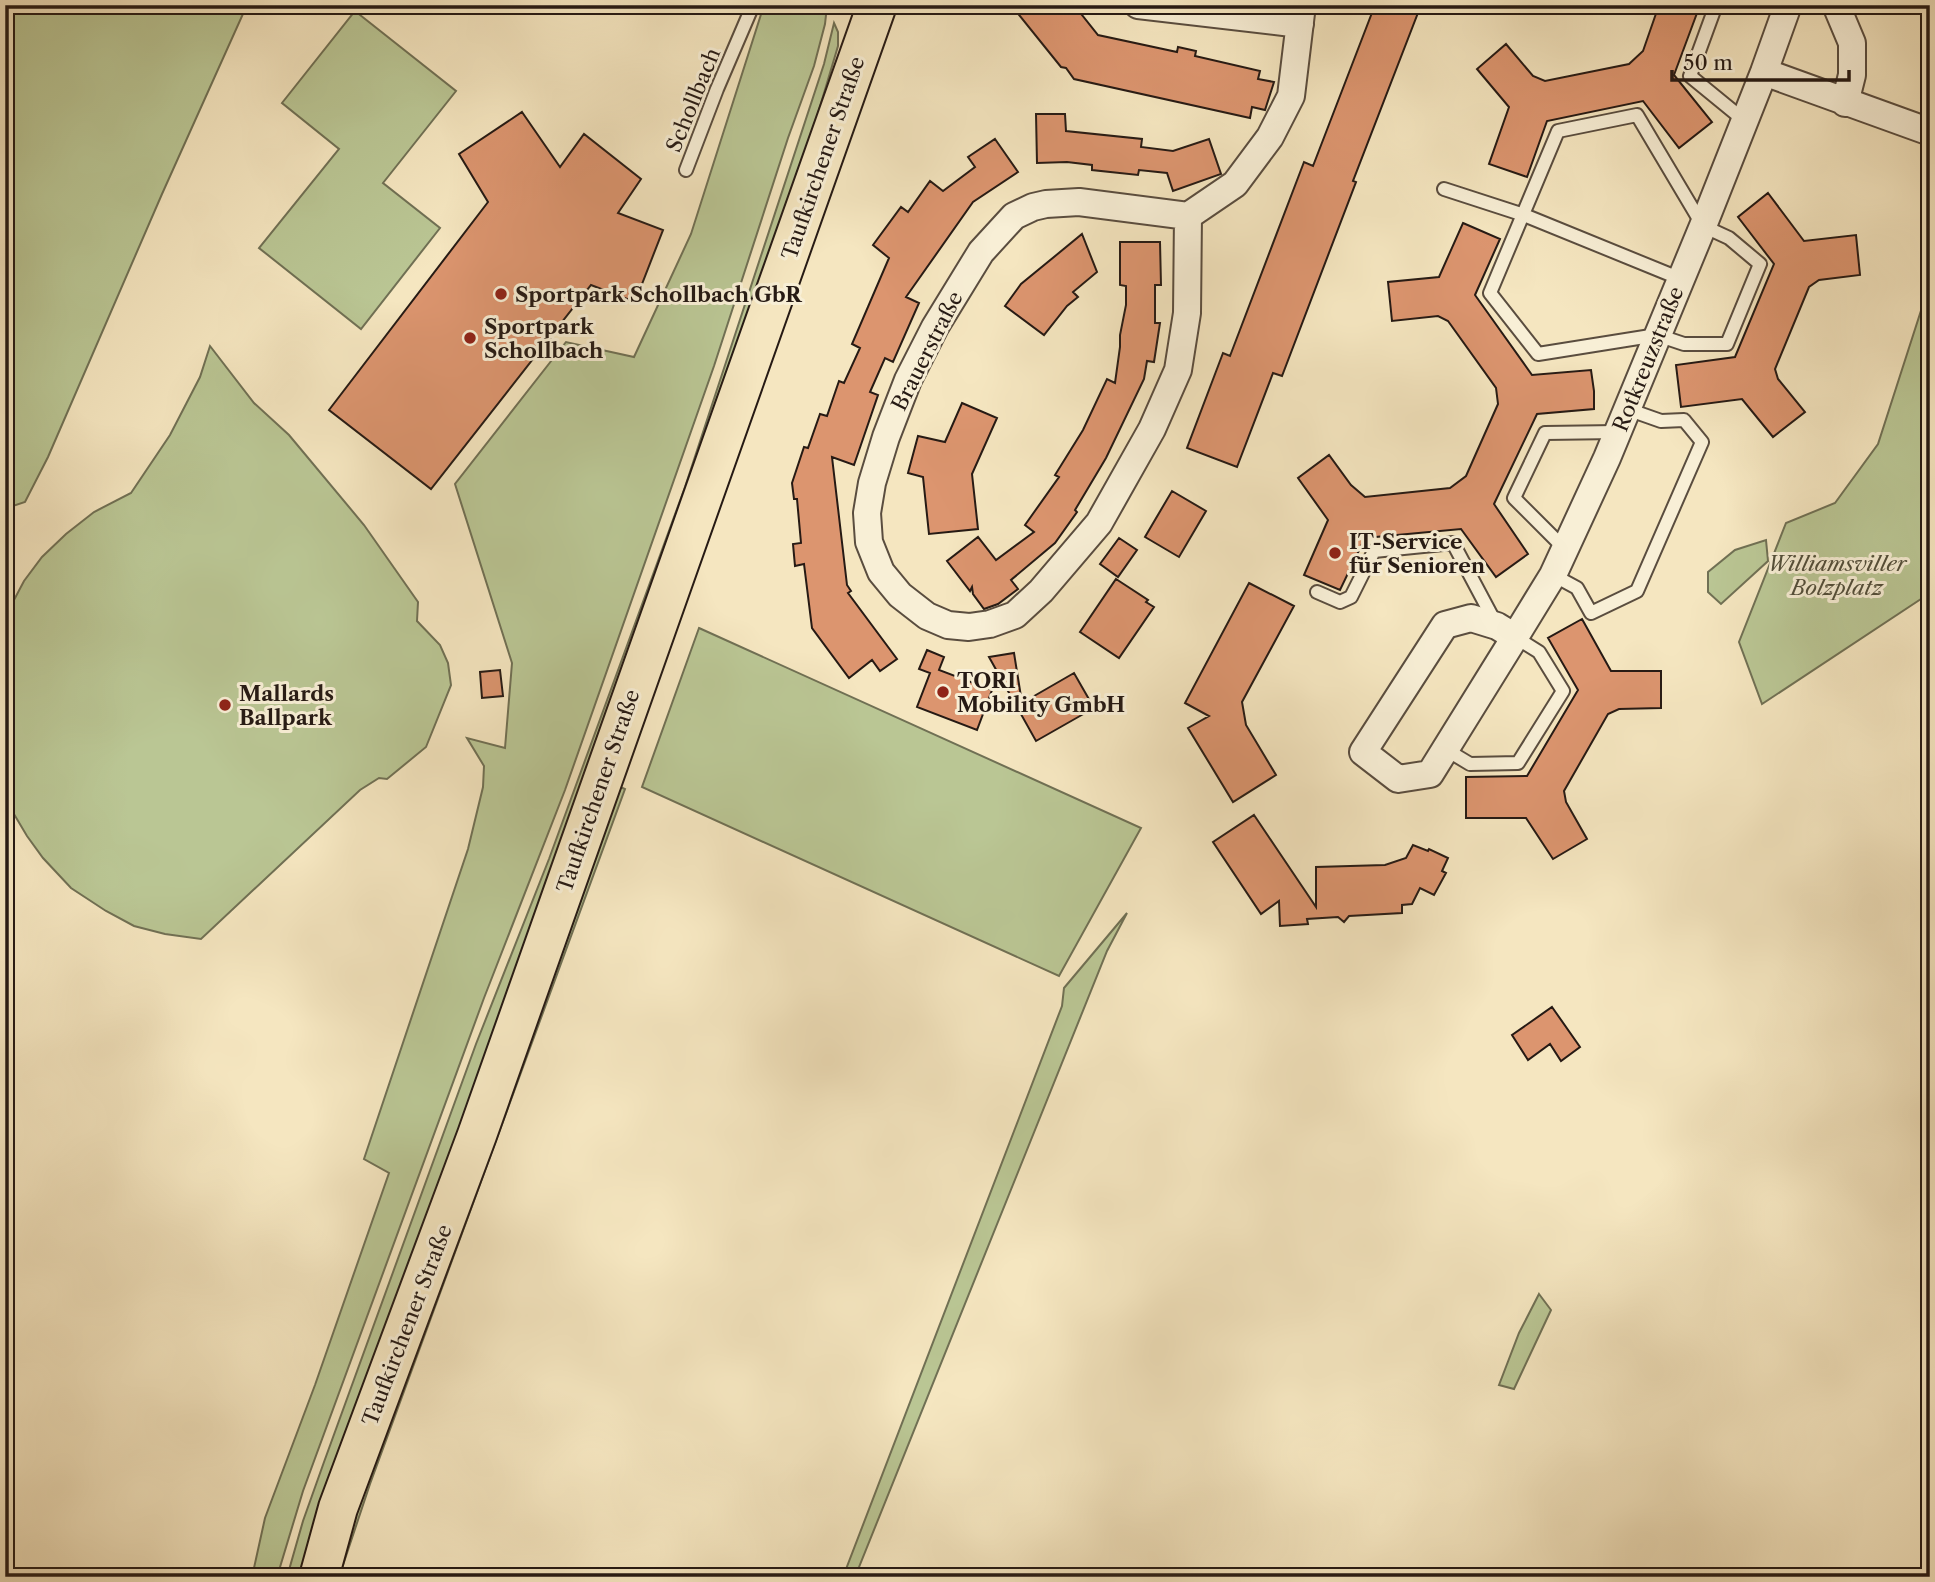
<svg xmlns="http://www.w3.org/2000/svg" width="1935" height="1582" viewBox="0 0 1935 1582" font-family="'Libre Caslon Text',serif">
<rect width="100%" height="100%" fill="#f5e6c0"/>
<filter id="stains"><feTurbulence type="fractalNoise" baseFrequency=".00286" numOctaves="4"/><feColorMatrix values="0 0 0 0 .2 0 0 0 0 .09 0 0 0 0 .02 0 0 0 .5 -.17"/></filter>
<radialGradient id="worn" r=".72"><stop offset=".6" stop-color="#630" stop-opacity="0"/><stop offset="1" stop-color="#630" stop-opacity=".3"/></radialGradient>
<!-- green -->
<path fill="#bac694" stroke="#707054" stroke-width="2" d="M 5,5 L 247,5 L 162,194 L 48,457 L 25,502 L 13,506 L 5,502 Z
M 764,5 L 821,5 L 826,15 L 825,24 L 814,66 L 788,138 L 714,366 L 565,790 L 484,998 L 303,1491 L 277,1577 L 252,1577 L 265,1518 L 315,1385 L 389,1173 L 364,1159 L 468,849 L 483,787 L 484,766 L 467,738 L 505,748 L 512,663 L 455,484 L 566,342 L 634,357 L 691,234 Z
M 355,11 L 456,91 L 383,183 L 440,228 L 361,329 L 259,248 L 339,149 L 282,103 Z
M 834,23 L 838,32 L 838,46 L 816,120 L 305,1577 L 287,1577 L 303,1521 L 324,1462 L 476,1044 L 549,859 L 685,487 L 824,64 Z
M 1927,292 L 1930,293 L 1930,593 L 1762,704 L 1739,642 L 1786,523 L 1835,503 L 1878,444 Z
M 210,346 L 254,403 L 289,435 L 364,525 L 418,602 L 417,621 L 440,645 L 448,663 L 451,685 L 426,747 L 387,779 L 379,778 L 360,790 L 201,939 L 165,934 L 134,926 L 106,911 L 71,888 L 43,858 L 27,836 L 5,799 L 5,617 L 24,581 L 42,557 L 66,534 L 94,512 L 131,493 L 170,435 L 200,377 Z
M 1766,540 L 1768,561 L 1721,604 L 1708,592 L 1708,572 L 1735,550 Z
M 699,628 L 1141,828 L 1059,976 L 642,787 Z
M 616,785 L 625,789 L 370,1484 L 339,1577 L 333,1577 Z
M 1127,913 L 1107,951 L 855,1577 L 843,1577 L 1062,1006 L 1064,988 Z
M 1539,1294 L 1551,1310 L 1514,1389 L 1499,1385 L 1519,1333 Z"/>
<!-- building -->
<path fill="#dc956f" stroke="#261a14" stroke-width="2" d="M 1011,5 L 1074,5 L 1098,35 L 1177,52 L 1178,47 L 1196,51 L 1195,56 L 1260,71 L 1258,79 L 1274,82 L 1265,110 L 1252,107 L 1250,118 L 1074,79 L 1066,68 L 1061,67 Z
M 1375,5 L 1421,5 L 1353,181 L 1356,182 L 1282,376 L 1273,373 L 1237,467 L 1187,448 L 1223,353 L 1230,356 L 1304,162 L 1313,166 Z
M 1659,5 L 1700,5 L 1674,75 L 1712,122 L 1679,148 L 1643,101 L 1547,121 L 1527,177 L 1489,164 L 1509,107 L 1477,69 L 1506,44 L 1533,76 L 1545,81 L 1629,64 L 1643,51 Z
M 522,112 L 560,167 L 584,134 L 641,179 L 618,213 L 663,230 L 635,302 L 591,285 L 431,489 L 329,410 L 488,202 L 459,154 Z
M 1036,114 L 1065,114 L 1066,131 L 1142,139 L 1141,147 L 1173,151 L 1209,139 L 1221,174 L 1173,191 L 1167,173 L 1139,170 L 1138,175 L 1092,170 L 1092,165 L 1067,162 L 1037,163 Z
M 995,139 L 1018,172 L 973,202 L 906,297 L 919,303 L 893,362 L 885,358 L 870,392 L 878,395 L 854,465 L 832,457 L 847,585 L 851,591 L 848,593 L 897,659 L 880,671 L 872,660 L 849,678 L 812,628 L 804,564 L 795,566 L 793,544 L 801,543 L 797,499 L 794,499 L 792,483 L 804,447 L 808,448 L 820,414 L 827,416 L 839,381 L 844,383 L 860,348 L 852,344 L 889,258 L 873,245 L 901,207 L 908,212 L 930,181 L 943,191 L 975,167 L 968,157 Z
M 1768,193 L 1804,241 L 1856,235 L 1860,275 L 1819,280 L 1809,287 L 1775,369 L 1778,379 L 1805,412 L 1773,437 L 1742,399 L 1681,407 L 1676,365 L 1735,357 L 1774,264 L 1738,217 Z
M 1463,223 L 1500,239 L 1475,295 L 1532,375 L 1591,370 L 1594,391 L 1594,409 L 1537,414 L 1494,504 L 1528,554 L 1496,577 L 1461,529 L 1365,538 L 1340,590 L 1304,575 L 1328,520 L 1298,478 L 1329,455 L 1351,485 L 1365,497 L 1450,488 L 1466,476 L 1498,404 L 1496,388 L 1448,321 L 1438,316 L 1392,321 L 1388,282 L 1439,277 Z
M 1082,234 L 1097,272 L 1073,292 L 1078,297 L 1067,306 L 1044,335 L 1005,306 L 1021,284 Z
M 1120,242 L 1160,242 L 1161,285 L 1155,285 L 1155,323 L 1160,323 L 1154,362 L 1147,361 L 1144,379 L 1106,458 L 1075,510 L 1077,512 L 1055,543 L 1011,580 L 1018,589 L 998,604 L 984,609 L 973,594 L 972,587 L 970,591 L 947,561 L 978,537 L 996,560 L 1034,532 L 1025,525 L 1059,477 L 1055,475 L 1083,430 L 1107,379 L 1115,383 L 1120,347 L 1120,335 L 1126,305 L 1126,286 L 1120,285 Z
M 962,403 L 997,418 L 972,474 L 978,529 L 929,534 L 923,477 L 908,473 L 918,436 L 945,442 Z
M 1172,491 L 1206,511 L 1179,557 L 1145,537 Z
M 1119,538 L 1137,550 L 1118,577 L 1100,564 Z
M 1116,579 L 1148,600 L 1146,602 L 1154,607 L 1119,658 L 1080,632 Z
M 1249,583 L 1294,606 L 1242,702 L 1246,725 L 1276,775 L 1233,802 L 1188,728 L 1209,716 L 1185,703 Z
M 1582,619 L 1611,671 L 1661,671 L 1661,708 L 1619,709 L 1608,714 L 1564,791 L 1566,802 L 1587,839 L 1553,859 L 1526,818 L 1466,818 L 1466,777 L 1527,776 L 1578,690 L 1548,638 Z
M 927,650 L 944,657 L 939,670 L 992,690 L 977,730 L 917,707 L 930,673 L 919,669 Z
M 1014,653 L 1022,703 L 1074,673 L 1094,708 L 1036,741 L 989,657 Z
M 500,670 L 503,696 L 482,698 L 480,672 Z
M 1254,815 L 1316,907 L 1316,867 L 1385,865 L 1406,858 L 1413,845 L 1428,851 L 1429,849 L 1448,858 L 1442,871 L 1446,873 L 1434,895 L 1420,888 L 1412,904 L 1402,905 L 1402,913 L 1349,916 L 1344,922 L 1338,917 L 1307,919 L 1308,924 L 1280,926 L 1279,901 L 1261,914 L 1213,842 Z
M 1552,1007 L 1580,1047 L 1561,1061 L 1550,1044 L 1528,1060 L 1512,1035 Z"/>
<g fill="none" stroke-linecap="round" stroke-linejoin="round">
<defs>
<path id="service" d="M 1716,5 L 1690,76 L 1745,121
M 1637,115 L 1703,226 L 1729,238 L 1760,264 L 1727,344 L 1684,344 L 1657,335 L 1538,354 L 1490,293 L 1558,131 Z
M 686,170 L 717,89 L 753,5
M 1444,189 L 1524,215 L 1681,279
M 1565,549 L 1514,498 L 1545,433 L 1617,432
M 1553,575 L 1577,588 L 1591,613 L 1637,591 L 1702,442 L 1684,420 L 1661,421 L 1627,409
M 1317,592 L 1340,602 L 1351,597 L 1374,551 L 1453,543 L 1495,622
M 1445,749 L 1470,764 L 1518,763 L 1563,691 L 1539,652 L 1515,637"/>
<path id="minor" d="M 1138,5 L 1300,24
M 1836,5 L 1852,43 L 1852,75 L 1845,103
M 1764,72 L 1930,132
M 1188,216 L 1187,313 L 1178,370 L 1152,429 L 1099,523 L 1041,591 L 1015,615 L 990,624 L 969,627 L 948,625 L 927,616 L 900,595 L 881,572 L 869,542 L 867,513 L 872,483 L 886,437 L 908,380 L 935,327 L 981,252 L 1014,216 L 1033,207 L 1046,204 L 1079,202 L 1188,216 L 1235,184 L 1270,137 L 1291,96 L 1302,5
M 1515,637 L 1430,774 L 1398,779 L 1363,752 L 1445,625 L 1471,618 L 1497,626 L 1515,637 L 1553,575 L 1607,458 L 1703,226 L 1764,72 L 1788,5"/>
<path id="primary" d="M 319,1577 L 338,1508 L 477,1135 L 877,5"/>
</defs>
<!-- service casing -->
<use href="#service" stroke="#5a4d3f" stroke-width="16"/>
<!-- minor casing -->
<use href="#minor" stroke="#5a4d3f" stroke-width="30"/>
<!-- primary casing -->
<use href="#primary" stroke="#261a14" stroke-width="42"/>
<!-- service -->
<use href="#service" stroke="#f8efd6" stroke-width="12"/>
<!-- minor -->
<use href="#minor" stroke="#f8efd6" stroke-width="26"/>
<!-- primary -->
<use href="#primary" stroke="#f5e6c0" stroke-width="38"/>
</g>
<!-- markers -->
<g fill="#8f2418" stroke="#f8efd6" stroke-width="2.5">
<circle cx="501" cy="294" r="7"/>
<circle cx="470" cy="338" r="7"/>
<circle cx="1335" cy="553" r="7"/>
<circle cx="943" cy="692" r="7"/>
<circle cx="225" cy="705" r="7"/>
</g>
<g text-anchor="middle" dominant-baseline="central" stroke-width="6" stroke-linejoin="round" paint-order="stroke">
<!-- street labels -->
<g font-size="21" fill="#261a14" stroke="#f8efd6">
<text transform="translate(693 100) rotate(-68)">Schollbach</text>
<text transform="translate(823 158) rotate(-71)">Taufkirchener Straße</text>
<text transform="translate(927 351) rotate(-63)">Brauerstraße</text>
<text transform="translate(1648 359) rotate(-68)">Rotkreuzstraße</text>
<text transform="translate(598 791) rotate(-71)">Taufkirchener Straße</text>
<text transform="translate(407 1325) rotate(-69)">Taufkirchener Straße</text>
</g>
<!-- poi labels -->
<g font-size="21" font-weight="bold" fill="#261a14" stroke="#f8efd6" text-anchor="start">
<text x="515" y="294">Sportpark Schollbach GbR</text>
<text x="484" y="326">Sportpark<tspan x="484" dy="24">Schollbach</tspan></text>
<text x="1349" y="541">IT-Service<tspan x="1349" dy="24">für Senioren</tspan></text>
<text x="957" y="680">TORI<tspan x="957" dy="24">Mobility GmbH</tspan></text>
<text x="239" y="693">Mallards<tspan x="239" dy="24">Ballpark</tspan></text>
</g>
<!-- park labels -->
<g font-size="21" font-style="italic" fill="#524e3a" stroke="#f8efd6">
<text x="1837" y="563">Williamsviller<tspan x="1837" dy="24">Bolzplatz</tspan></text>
</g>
</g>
<!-- margin -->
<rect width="1935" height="1582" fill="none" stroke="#f5e6c0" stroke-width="28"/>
<rect x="7" y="7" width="1921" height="1568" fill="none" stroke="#261a14" stroke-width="3.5"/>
<rect x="14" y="14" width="1907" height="1554" fill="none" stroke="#261a14" stroke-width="2"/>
<!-- scale -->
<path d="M1672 70v10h177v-10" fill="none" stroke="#261a14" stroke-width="3.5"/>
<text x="1683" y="70" font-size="21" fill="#261a14" stroke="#f8efd6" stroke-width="5" paint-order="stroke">50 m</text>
<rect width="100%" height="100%" filter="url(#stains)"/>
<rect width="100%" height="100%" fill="url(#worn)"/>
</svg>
